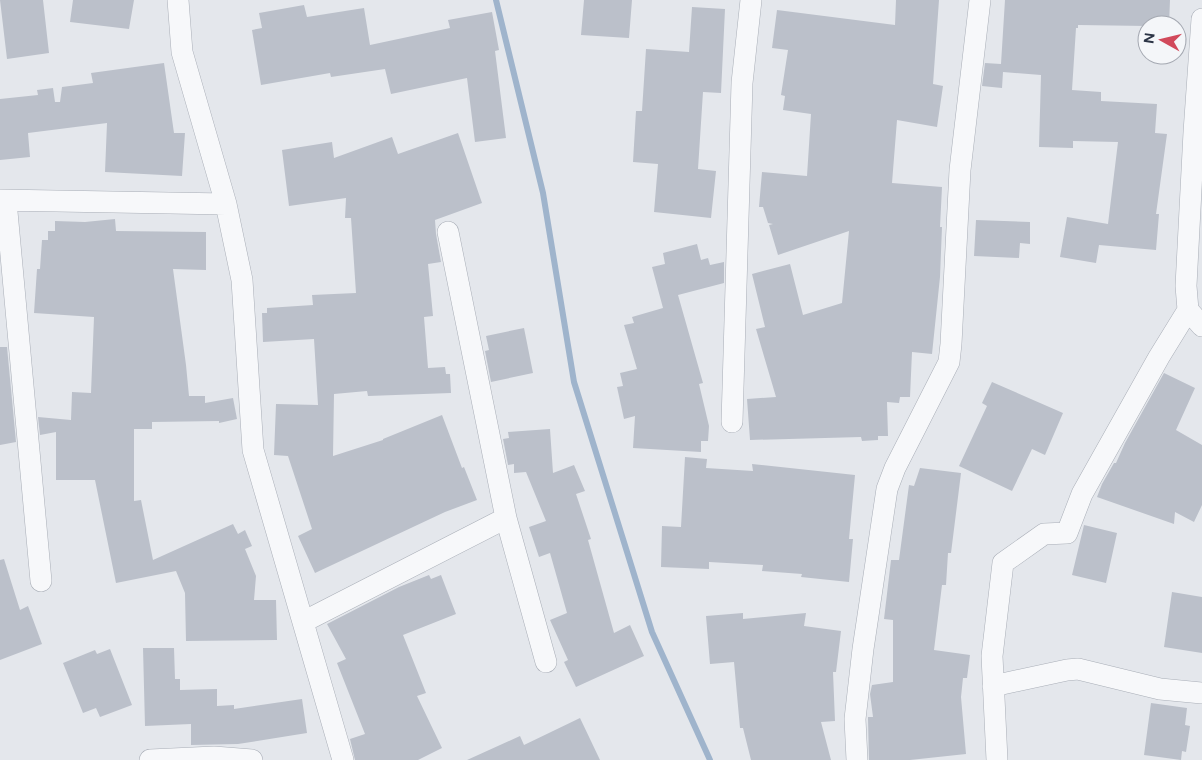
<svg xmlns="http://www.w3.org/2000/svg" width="1202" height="760" viewBox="0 0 1202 760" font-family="Figtree,sans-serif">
<rect width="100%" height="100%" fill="#e4e7ec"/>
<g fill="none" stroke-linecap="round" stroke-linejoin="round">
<!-- stream -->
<path stroke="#9fb4cc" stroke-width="6" d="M 496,0 L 543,193 L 574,382 L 652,632 L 710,760"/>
</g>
<!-- building -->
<path fill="#bbc0ca" d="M 0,0 L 43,0 L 49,53 L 7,59 Z
M 73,0 L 134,0 L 129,29 L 70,22 Z
M 584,0 L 632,0 L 629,38 L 581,35 Z
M 896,0 L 939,0 L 933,84 L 943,86 L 937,127 L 897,120 L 892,183 L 942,187 L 940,227 L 942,227 L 940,277 L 932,354 L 912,352 L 910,397 L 900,397 L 899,403 L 887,402 L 888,436 L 878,436 L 878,440 L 862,441 L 861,437 L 750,440 L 747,399 L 776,397 L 756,329 L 765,327 L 752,274 L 790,264 L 803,315 L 842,303 L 849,231 L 778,255 L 769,225 L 773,224 L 768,223 L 763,207 L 759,207 L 762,172 L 807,176 L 811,114 L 783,110 L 785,96 L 781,95 L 788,50 L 772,48 L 777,10 L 895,25 Z
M 1005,0 L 1170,0 L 1169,25 L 1147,25 L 1147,26 L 1078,25 L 1078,28 L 1076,28 L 1072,90 L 1101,92 L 1101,101 L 1157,104 L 1155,133 L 1167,134 L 1156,214 L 1159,214 L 1156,250 L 1099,245 L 1096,263 L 1060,257 L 1067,217 L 1108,224 L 1118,142 L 1073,141 L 1073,148 L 1039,147 L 1041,75 L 1003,72 L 1002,88 L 982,86 L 985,63 L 1001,64 Z
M 304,5 L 307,17 L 364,8 L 370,45 L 450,28 L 448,20 L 492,12 L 499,50 L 495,51 L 506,138 L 475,142 L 467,78 L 391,94 L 385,69 L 331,77 L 330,73 L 261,85 L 252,30 L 262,28 L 259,13 Z
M 692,7 L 725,9 L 721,93 L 703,92 L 698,169 L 716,171 L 711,218 L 654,212 L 658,164 L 633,162 L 636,111 L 642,111 L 646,49 L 689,52 Z
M 164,63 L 174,133 L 185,133 L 182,176 L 105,172 L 107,123 L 28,133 L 30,157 L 0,160 L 0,99 L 38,95 L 37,90 L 53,88 L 55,102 L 60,102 L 62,87 L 93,83 L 91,73 Z
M 458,133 L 482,203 L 435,220 L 436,234 L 441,262 L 428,264 L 433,316 L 424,317 L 428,368 L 445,367 L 446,374 L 450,374 L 451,393 L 368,396 L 367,391 L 334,394 L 333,456 L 383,440 L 383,439 L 442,415 L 462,468 L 464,467 L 477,500 L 445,512 L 315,573 L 298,536 L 312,529 L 288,456 L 274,455 L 276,404 L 318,405 L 314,339 L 263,342 L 262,313 L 267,313 L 267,308 L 313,305 L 312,295 L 356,293 L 351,218 L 345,218 L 346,198 L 289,206 L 282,150 L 332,142 L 334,158 L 392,137 L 398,154 Z
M 115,219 L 116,231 L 206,232 L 206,270 L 173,269 L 186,365 L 189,396 L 205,396 L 205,403 L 233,398 L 237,419 L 219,423 L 219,421 L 152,422 L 152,429 L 134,429 L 134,501 L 141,500 L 153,560 L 233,524 L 238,534 L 245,530 L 252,546 L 245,549 L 256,576 L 254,600 L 276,600 L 277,640 L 186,641 L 185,593 L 176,571 L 116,583 L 95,480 L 56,480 L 56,432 L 40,435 L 38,417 L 71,420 L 72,392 L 91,393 L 94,317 L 34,313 L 37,269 L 40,269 L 42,240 L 48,240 L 48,231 L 55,231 L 55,221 L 85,222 Z
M 976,220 L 1030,222 L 1030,244 L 1020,243 L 1019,258 L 974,256 Z
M 697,244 L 701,260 L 708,258 L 710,265 L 724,262 L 724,283 L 678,295 L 703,383 L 699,384 L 709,426 L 708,441 L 701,441 L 701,452 L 633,448 L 635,416 L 624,419 L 617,387 L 623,386 L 620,373 L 637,369 L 624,325 L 634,323 L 632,317 L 663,308 L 652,267 L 665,264 L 663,253 Z
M 524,328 L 533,373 L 491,382 L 485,351 L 489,350 L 486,336 Z
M 0,347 L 7,347 L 16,442 L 0,445 Z
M 1164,373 L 1195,388 L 1176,430 L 1202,445 L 1202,505 L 1194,522 L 1175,512 L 1174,524 L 1097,497 L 1102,484 L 1114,463 L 1116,463 L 1125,443 Z
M 992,382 L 1063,413 L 1045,455 L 1032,449 L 1012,491 L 959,466 L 987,406 L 982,403 Z
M 550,429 L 553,473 L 574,465 L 585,491 L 576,494 L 591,539 L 588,540 L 614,633 L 630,625 L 644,656 L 576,687 L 564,662 L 568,660 L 550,620 L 567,613 L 550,553 L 539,557 L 529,527 L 546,521 L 526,472 L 514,473 L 514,464 L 508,465 L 504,444 L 503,439 L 509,438 L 508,432 Z
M 685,457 L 707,459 L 706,468 L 753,471 L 752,464 L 855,475 L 849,539 L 853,539 L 849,582 L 801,577 L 802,574 L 762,571 L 763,565 L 709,562 L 709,569 L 661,567 L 662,526 L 681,527 Z
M 920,468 L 961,473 L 951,553 L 948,553 L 946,585 L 942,585 L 934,650 L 970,655 L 967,678 L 963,678 L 961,697 L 966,754 L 910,760 L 869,760 L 868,719 L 868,717 L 873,717 L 870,694 L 872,685 L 893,682 L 893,620 L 884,619 L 891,560 L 899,560 L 909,485 L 914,486 Z
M 1084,525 L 1117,533 L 1106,583 L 1072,575 Z
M 4,559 L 20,610 L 28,606 L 42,644 L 0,660 L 0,560 Z
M 429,575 L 431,579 L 441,575 L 456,614 L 403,635 L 426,693 L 417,696 L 442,748 L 418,760 L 355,760 L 350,739 L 365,734 L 337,663 L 346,659 L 327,624 L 399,587 Z
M 1172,592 L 1202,597 L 1202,653 L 1164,647 Z
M 743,613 L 743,619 L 806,613 L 804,626 L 841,631 L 836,672 L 833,672 L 835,721 L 821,722 L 831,760 L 751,760 L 743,728 L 740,728 L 734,662 L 710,664 L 706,616 Z
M 143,648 L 174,648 L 175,679 L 180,679 L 180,690 L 217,689 L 217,706 L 234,705 L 234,709 L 302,699 L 307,733 L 238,744 L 191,745 L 191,724 L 145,726 Z
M 110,649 L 132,705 L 100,717 L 96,708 L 83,713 L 63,663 L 95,650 L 97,654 Z
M 1151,703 L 1187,708 L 1185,725 L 1190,726 L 1186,752 L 1182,751 L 1181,760 L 1144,755 Z
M 580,718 L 600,760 L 467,760 L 520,736 L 524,745 Z"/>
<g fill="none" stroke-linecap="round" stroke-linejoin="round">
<defs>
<path id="minor" d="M 178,0 L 182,52 L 226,204 L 242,280 L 253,450 L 343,760
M 1202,19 L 1194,132 L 1186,286 L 1188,310 L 1202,326
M 0,200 L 226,204
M 6,201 L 41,581
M 448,232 L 506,518 L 546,662
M 732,422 L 742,83 L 751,0
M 303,622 L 506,518
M 993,686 L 1067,670 L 1078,669 L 1160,689 L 1202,693
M 150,760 L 214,757 L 252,760
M 857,760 L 855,719 L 863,649 L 887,489 L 895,468 L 949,362 L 951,344 L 960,170 L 980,0
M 997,760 L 992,656 L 1003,563 L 1044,534 L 1067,533 L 1082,494 L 1159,357 L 1188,310"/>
</defs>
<!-- minor casing -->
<use href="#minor" stroke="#a9aeb7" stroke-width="22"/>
<!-- minor -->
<use href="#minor" stroke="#f7f8fa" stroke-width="21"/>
</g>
<!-- north arrow -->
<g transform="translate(1162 40) rotate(278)"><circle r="24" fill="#f4f6f9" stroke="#a4a8b1"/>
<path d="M0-4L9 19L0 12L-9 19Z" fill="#d1495b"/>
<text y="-8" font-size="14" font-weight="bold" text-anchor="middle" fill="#2b3445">N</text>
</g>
</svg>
